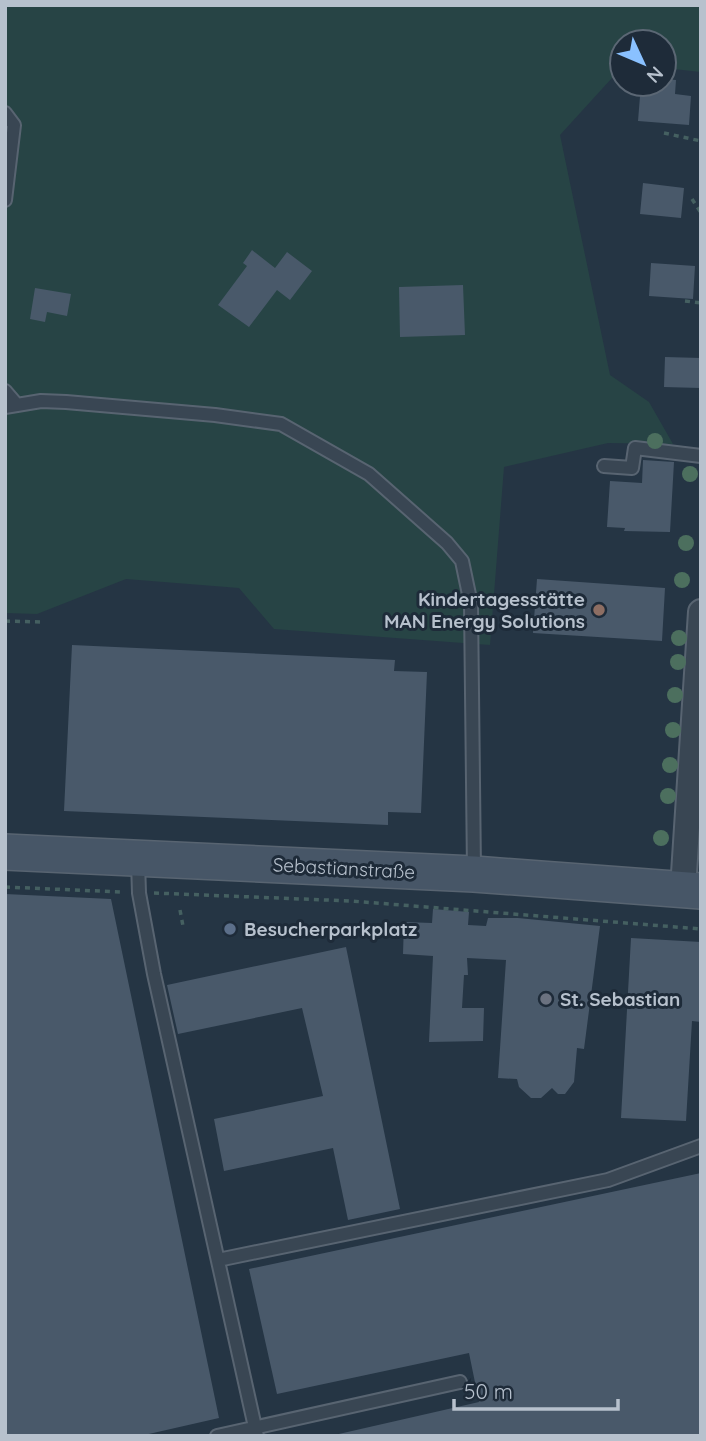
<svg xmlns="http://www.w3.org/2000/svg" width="706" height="1441" viewBox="0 0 706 1441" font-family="Quicksand,sans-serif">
<rect width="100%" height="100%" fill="#253544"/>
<!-- green -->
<path fill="#274445" d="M 5,5 L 701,5 L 701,72 L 664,68 L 664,42 L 622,42 L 622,67 L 560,135 L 610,375 L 649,402 L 673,444 L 608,443 L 504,467 L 490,645 L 274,629 L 239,588 L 126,579 L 37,614 L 5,613 Z"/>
<!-- building -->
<path fill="#49596a" d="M 664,79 L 676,80 L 675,94 L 691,96 L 689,125 L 638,121 L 641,84 L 664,84 Z
M 643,183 L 684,188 L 681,218 L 640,214 Z
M 252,250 L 275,268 L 287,252 L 312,271 L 290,300 L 277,290 L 249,327 L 218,305 L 247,266 L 243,263 Z
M 651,263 L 695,266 L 693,299 L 649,296 Z
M 463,285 L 465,335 L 400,337 L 399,287 Z
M 35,288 L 71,294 L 67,316 L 47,312 L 45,322 L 30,319 Z
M 665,357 L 701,358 L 700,388 L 664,387 Z
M 643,460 L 674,462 L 670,532 L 624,531 L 625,528 L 607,527 L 610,481 L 642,483 Z
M 537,579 L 665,588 L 662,641 L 533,633 Z
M 72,645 L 395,660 L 394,671 L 427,672 L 421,813 L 388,812 L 388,825 L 64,811 Z
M 5,894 L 111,899 L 219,1418 L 140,1436 L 5,1436 Z
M 433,909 L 469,912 L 468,925 L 486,926 L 488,918 L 518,918 L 600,926 L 584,1049 L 577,1048 L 574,1082 L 565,1094 L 558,1094 L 552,1088 L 541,1098 L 531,1098 L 519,1087 L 517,1079 L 498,1078 L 506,960 L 467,958 L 468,975 L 464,975 L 462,1008 L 484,1008 L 483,1041 L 429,1042 L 433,956 L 403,954 L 404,922 L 432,923 Z
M 631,938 L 701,942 L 701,1022 L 692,1021 L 686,1121 L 621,1118 Z
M 346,947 L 400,1209 L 348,1220 L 333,1148 L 224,1171 L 214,1119 L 323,1096 L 302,1008 L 178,1034 L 167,985 Z
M 701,1173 L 701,1436 L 330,1436 L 479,1402 L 469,1353 L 277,1394 L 249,1269 Z"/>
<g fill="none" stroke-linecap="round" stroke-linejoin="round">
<defs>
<path id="service" d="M 5,113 L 14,125 L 5,200
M 5,391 L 17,405
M 5,407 L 41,401 L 66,402 L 215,415 L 281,424 L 369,474 L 447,543 L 462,561 L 471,604 L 474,871
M 604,466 L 632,468 L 635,448 L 701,456
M 138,862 L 139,893 L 154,974 L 257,1436
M 218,1260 L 608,1180 L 701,1146
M 217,1436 L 460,1382"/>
<path id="minor" d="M 683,889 L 701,612"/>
<path id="secondary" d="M 5,852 L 474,874 L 701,891"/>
</defs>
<!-- service casing -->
<use href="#service" stroke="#586471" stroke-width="16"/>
<!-- minor casing -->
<use href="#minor" stroke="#586471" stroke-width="28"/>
<!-- secondary casing -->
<use href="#secondary" stroke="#586471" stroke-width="38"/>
<!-- path -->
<path stroke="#456061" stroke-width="3.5" stroke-dasharray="5 5" stroke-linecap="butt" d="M 664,133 L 701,141
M 692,199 L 701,213
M 685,301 L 701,303
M 5,621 L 40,622
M 5,887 L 122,892
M 154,893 L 351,901 L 701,929
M 180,910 L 183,926"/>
<!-- service -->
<use href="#service" stroke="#394653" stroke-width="12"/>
<!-- minor -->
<use href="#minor" stroke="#394653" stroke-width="24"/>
<!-- secondary -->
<use href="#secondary" stroke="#475667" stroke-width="35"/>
</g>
<!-- trees -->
<g fill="#4c6f5e">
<circle cx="655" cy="441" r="8"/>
<circle cx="690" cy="474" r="8"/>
<circle cx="686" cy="543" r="8"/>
<circle cx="682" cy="580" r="8"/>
<circle cx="679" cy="638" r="8"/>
<circle cx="678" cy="662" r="8"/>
<circle cx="675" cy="695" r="8"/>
<circle cx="673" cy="730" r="8"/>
<circle cx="670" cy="765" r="8"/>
<circle cx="668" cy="796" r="8"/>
<circle cx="661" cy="838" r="8"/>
</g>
<!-- markers -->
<circle fill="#8d6e63" stroke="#1e2b39" stroke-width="2.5" cx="599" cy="610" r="7"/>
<circle fill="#5c6f8a" stroke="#1e2b39" stroke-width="2.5" cx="230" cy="929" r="7"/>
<circle fill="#6b7280" stroke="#1e2b39" stroke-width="2.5" cx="546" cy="999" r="7"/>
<g text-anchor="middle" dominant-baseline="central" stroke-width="6" stroke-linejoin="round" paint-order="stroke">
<!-- poi labels -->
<g font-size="19" font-weight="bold" fill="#b7c1cd" stroke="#1e2b39" text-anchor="start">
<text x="585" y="599" text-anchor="end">Kindertagesstätte<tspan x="585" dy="22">MAN Energy Solutions</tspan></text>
<text x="244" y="929">Besucherparkplatz</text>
<text x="560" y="999">St. Sebastian</text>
</g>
<!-- street labels -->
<g font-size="19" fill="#b7c1cd" stroke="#1e2b39">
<text transform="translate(344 868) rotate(3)">Sebastianstraße</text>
</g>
</g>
<!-- border -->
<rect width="706" height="1441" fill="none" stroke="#b7c1cd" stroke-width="14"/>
<!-- north arrow -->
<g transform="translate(643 63) rotate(134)"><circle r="33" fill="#1e2b39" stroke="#5b6774" stroke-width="2"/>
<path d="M0-5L12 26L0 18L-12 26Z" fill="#8ac1ff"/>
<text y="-10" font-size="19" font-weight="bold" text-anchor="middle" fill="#b7c1cd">N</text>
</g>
<!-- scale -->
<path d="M454 1399v10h164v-10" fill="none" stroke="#b7c1cd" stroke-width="3.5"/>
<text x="464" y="1399" font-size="21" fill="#b7c1cd" stroke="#1e2b39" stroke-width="5" paint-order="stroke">50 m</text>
</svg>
